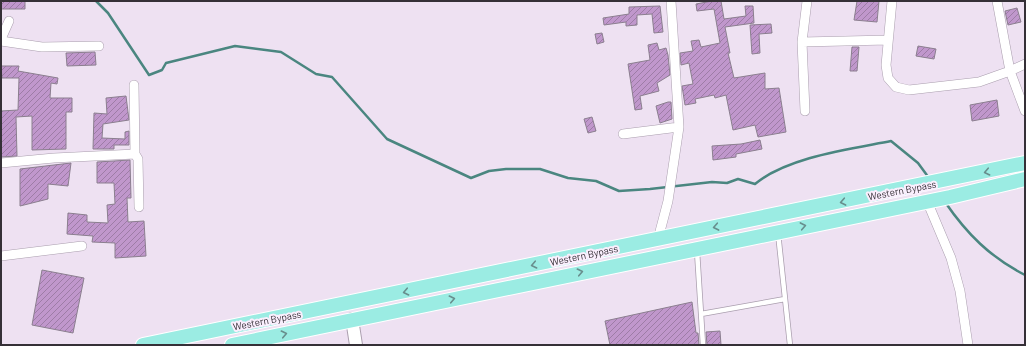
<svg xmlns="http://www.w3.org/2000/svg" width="1026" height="346" viewBox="0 0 1026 346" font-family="Barlow,sans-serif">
<defs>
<pattern id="building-hatch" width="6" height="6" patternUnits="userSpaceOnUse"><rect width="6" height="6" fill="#c097cc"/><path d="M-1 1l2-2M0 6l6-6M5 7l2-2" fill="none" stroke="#9d7ca6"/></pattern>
</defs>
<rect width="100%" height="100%" fill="#eee1f2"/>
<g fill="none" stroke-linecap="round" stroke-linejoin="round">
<!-- stream -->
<path stroke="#4a8680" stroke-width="2.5" d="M 96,1 L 108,13 L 149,75 L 162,70 L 166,63 L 235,46 L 281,52 L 316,74 L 332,77 L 387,139 L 471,178 L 489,171 L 506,169 L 540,169 L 568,178 L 596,181 L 619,191 L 650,189 L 712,182 L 727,183 L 738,179 L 755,184 C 787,157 850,149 891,141 L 918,163 L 929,178
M 945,202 C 967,234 990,257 1025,275"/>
</g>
<!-- building -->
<path fill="url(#building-hatch)" stroke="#8b7f8f" d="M 1,1 L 25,1 L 25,9 L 1,9 Z
M 712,1 L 721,1 L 724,19 L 746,16 L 745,6 L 753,6 L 754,23 L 725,27 L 730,53 L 728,53 L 734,78 L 765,73 L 765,89 L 779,88 L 786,132 L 758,137 L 755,125 L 733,130 L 726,95 L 715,98 L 714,95 L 695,99 L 696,103 L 685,105 L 682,86 L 693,84 L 689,63 L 681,65 L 680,53 L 693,51 L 691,41 L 699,40 L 701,47 L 720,43 L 714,9 L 697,11 L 696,4 Z
M 857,1 L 879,1 L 877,22 L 854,20 Z
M 660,6 L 663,32 L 654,33 L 652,14 L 637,15 L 637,25 L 626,26 L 626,22 L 604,25 L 603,18 L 629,14 L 629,7 Z
M 1017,8 L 1021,22 L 1008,25 L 1005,11 Z
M 771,24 L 772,33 L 759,34 L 760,53 L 752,54 L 750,25 Z
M 602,33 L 604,42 L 597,44 L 595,34 Z
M 657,43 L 659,50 L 666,48 L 668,55 L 670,75 L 657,83 L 659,91 L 640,96 L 642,109 L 635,110 L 628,64 L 650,60 L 648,45 Z
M 918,46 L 936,49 L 934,59 L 916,56 Z
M 852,47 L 859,47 L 857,71 L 850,71 Z
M 95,52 L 96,65 L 67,66 L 66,53 Z
M 1,66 L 19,66 L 18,71 L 58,78 L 57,84 L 51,83 L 50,98 L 72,98 L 72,112 L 66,112 L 66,149 L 32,150 L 32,116 L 16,117 L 17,156 L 1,157 L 1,111 L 18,110 L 19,78 L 2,78 Z
M 126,96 L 129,120 L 103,124 L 102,138 L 125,139 L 125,132 L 129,131 L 129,145 L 114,145 L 114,149 L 93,149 L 94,113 L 107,114 L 106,98 Z
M 997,100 L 999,116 L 972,121 L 970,105 Z
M 668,102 L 671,102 L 672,119 L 660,123 L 656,106 Z
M 592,117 L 596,131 L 588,133 L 584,119 Z
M 760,140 L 762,149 L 736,154 L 736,157 L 713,160 L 712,146 L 741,144 Z
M 130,160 L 131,198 L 127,198 L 128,222 L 144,221 L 146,256 L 115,258 L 115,243 L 92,242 L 93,236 L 67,234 L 68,213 L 87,215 L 87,222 L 108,223 L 107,205 L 115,204 L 114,183 L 97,183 L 97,162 Z
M 71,163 L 68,186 L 48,184 L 48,199 L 20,206 L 20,169 Z
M 42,270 L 84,278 L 73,333 L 32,325 Z
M 692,302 L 696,333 L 698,333 L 699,345 L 610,345 L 605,321 Z
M 720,331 L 721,345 L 707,345 L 706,332 Z"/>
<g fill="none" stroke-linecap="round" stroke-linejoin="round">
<defs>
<path id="lane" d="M 778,233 L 790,345
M 697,251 L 703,345
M 701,314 L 785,299"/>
<path id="street" d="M 892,1 L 886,65 L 888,78 L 896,87 L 909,90 L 979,82 L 1010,71 L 1025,64
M 997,1 L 1010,71 L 1025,111
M 1,39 L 9,21
M 1,41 L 42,47 L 99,46
M 802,42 L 888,40
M 134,85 L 135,154 L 138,159 L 139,207
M 805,111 L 802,42 L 807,1
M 623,134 L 679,127
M 1,163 L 54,158 L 135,154
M 927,201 L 951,258 L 960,291 L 968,345
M 658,239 L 668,201 L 679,127 L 671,1
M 1,256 L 82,246"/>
<path id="secondary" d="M 352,319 L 356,345"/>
<path id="primary" d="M 143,345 L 1025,163
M 232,345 L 950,197 L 1025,179"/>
</defs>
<!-- lane casing -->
<use href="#lane" stroke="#aa9eae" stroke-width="6"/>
<!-- street casing -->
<use href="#street" stroke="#aa9eae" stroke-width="10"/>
<!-- secondary casing -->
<use href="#secondary" stroke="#aa9eae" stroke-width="14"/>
<!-- primary casing -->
<use href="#primary" stroke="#fff" stroke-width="16"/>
<!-- lane -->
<use href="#lane" stroke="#fff" stroke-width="4.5"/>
<!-- street -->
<use href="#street" stroke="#fff" stroke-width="9"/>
<!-- secondary -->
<use href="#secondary" stroke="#fff" stroke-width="12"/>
<!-- primary -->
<use href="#primary" stroke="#9bece3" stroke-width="14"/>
</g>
<!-- one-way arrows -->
<defs><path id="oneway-chevron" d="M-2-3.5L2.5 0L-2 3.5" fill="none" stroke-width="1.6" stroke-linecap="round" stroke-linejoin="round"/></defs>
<g stroke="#688e8d">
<use href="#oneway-chevron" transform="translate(987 172) rotate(168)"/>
<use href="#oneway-chevron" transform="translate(843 202) rotate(169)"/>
<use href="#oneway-chevron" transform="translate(803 226) rotate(-11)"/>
<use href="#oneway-chevron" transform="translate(716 227) rotate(169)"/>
<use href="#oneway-chevron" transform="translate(534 265) rotate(168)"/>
<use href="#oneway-chevron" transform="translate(580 272) rotate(-12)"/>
<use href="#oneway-chevron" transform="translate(406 292) rotate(168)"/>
<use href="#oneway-chevron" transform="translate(452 299) rotate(-12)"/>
<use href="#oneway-chevron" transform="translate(284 334) rotate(-12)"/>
</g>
<g text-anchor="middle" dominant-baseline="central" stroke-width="4" stroke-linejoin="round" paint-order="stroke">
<!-- street labels -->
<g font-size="10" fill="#353037" stroke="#faeffd">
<text transform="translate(902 190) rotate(-11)">Western Bypass</text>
<text transform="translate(584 255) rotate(-12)">Western Bypass</text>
<text transform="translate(267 320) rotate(-11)">Western Bypass</text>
</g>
</g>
<!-- border -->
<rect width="1026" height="346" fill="none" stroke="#353037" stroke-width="4"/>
</svg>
